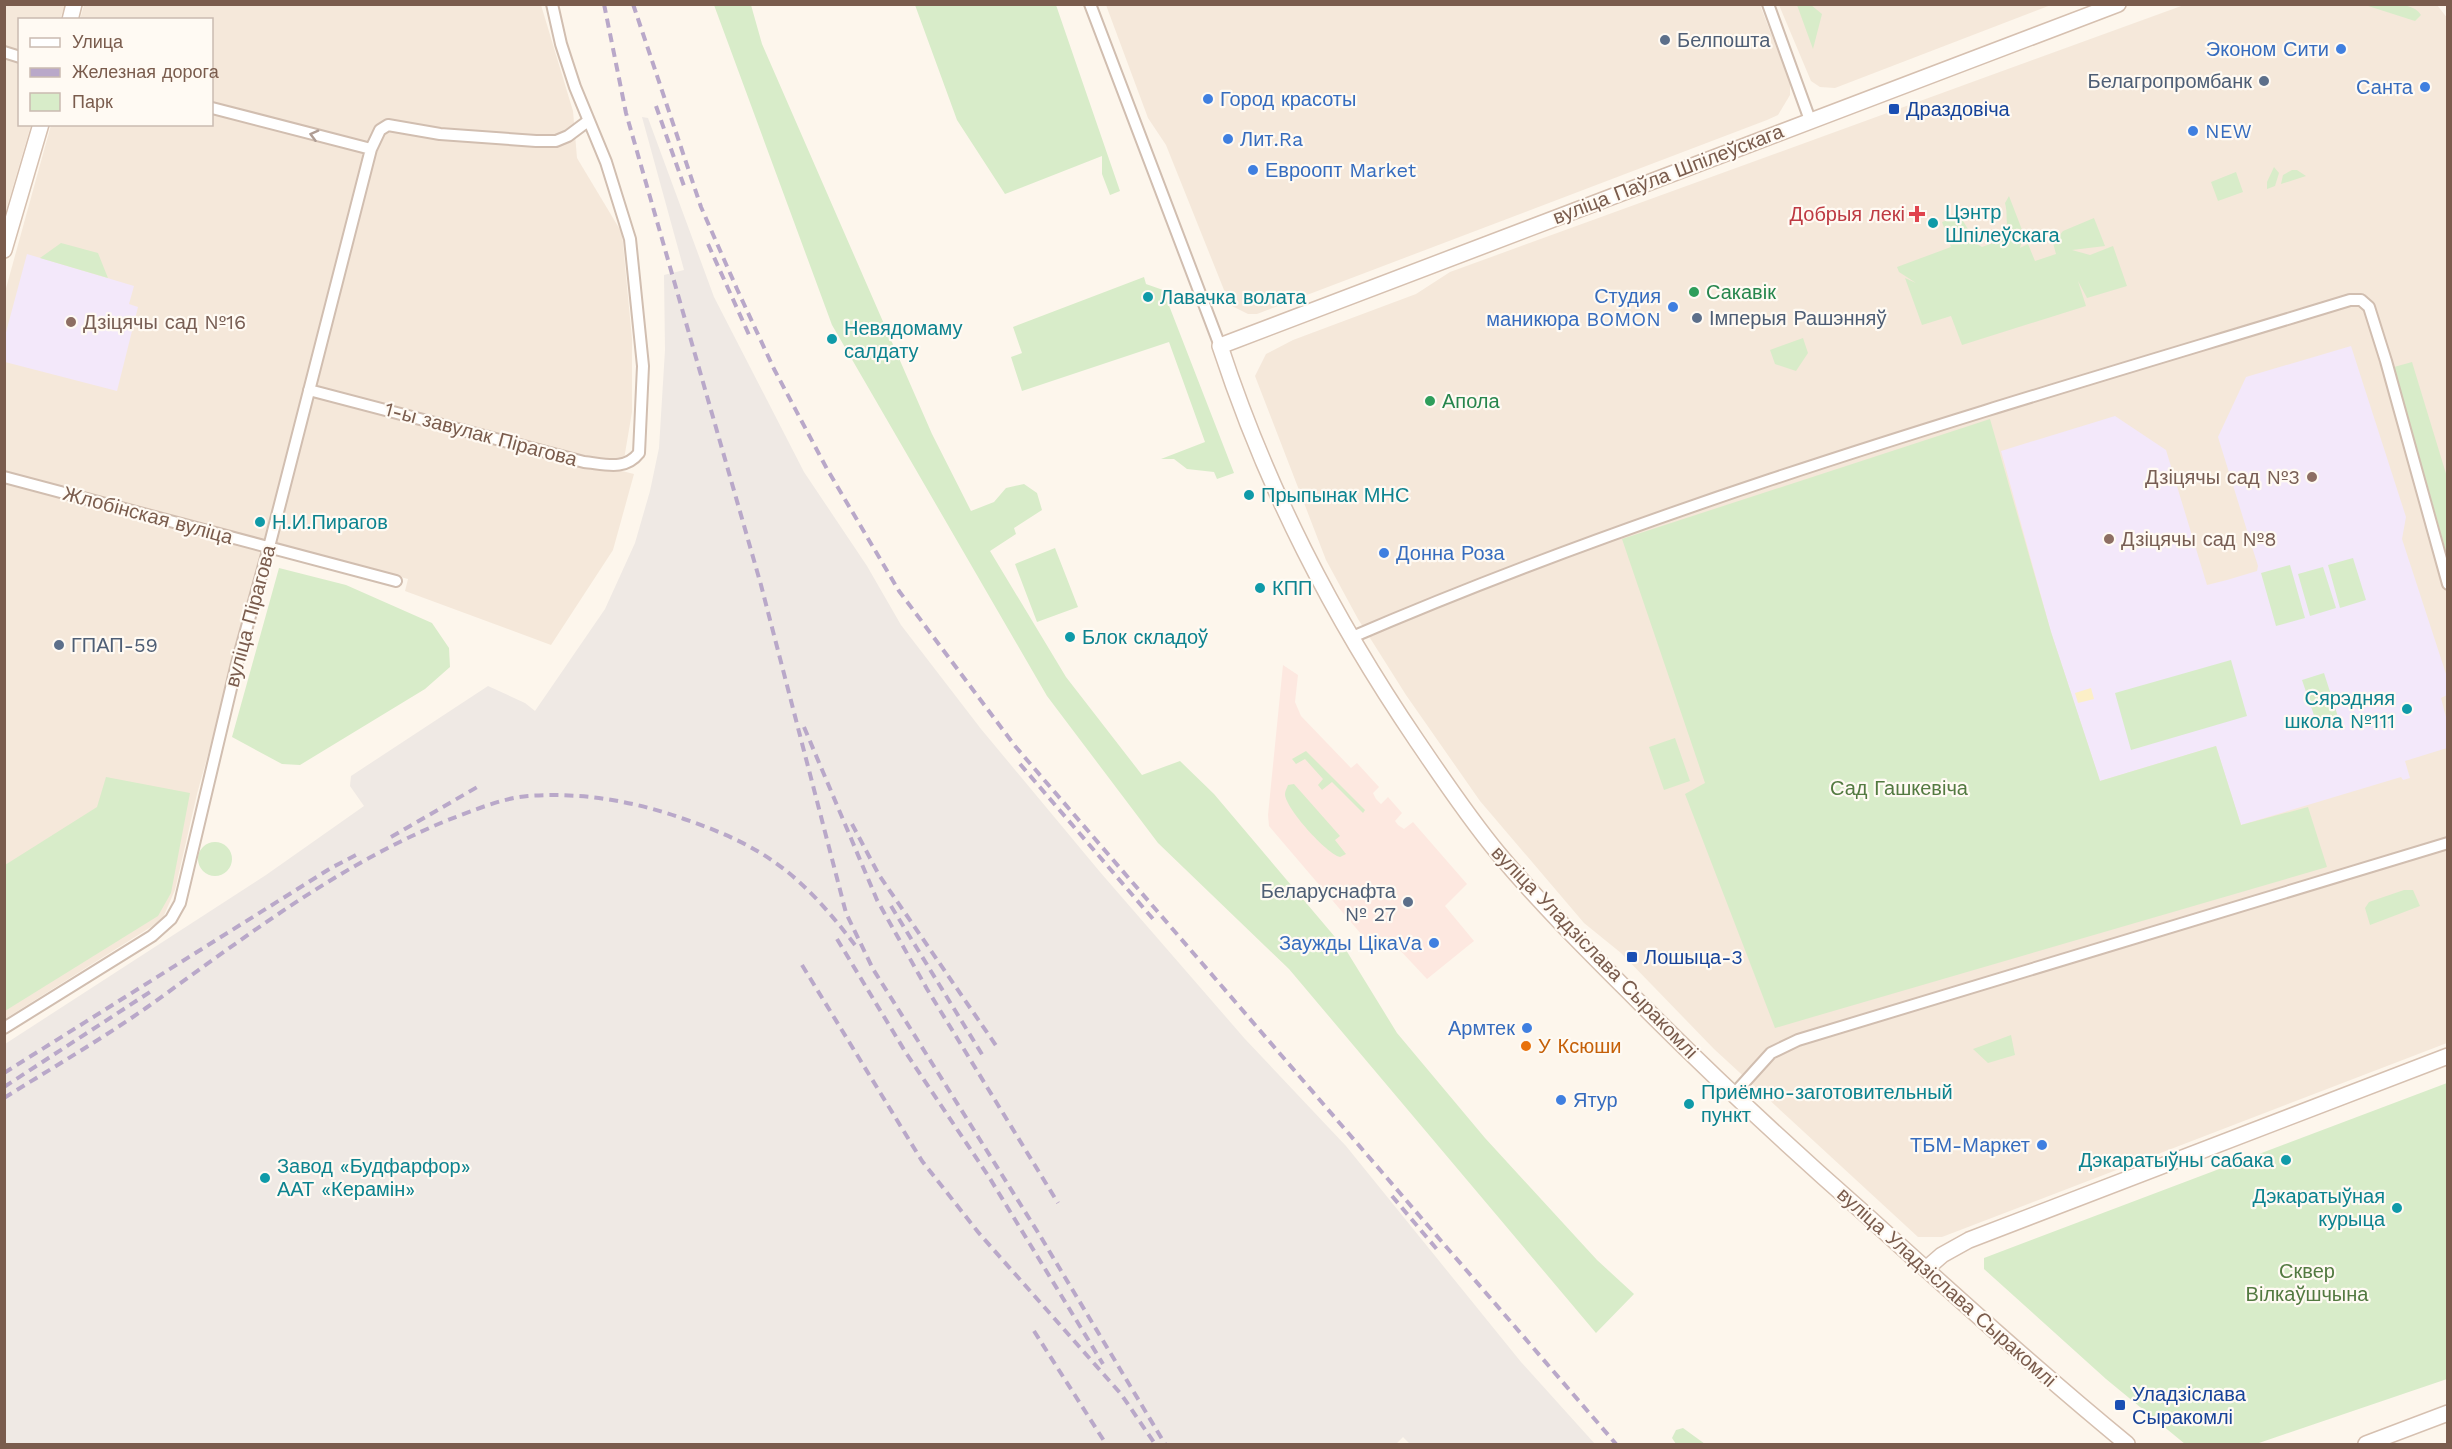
<svg xmlns="http://www.w3.org/2000/svg" width="2452" height="1449" viewBox="0 0 2452 1449" font-family="'Work Sans',sans-serif">
<rect width="100%" height="100%" fill="#fdf6ec"/>
<!-- residential -->
<path fill="#f5e8da" d="M 5,5 L 65,5 L 60,19 L 20,20 L 20,124 L 31,125 L 5,214 Z
M 84,5 L 541,5 L 573,111 L 577,158 L 622,233 L 632,339 L 632,412 L 622,471 L 634,474 L 613,550 L 551,645 L 405,591 L 408,579 L 267,541 L 197,794 L 175,890 L 162,920 L 5,1019 L 5,292 L 51,125 L 212,124 L 212,20 L 80,19 Z
M 1106,5 L 1760,5 L 1790,83 L 1790,95 L 1778,115 L 1767,120 L 1257,314 L 1248,314 L 1230,305 L 1166,145 L 1148,118 Z
M 1779,5 L 2051,5 L 1835,88 L 1820,87 L 1811,81 Z
M 2184,5 L 2437,5 L 2448,19 L 2447,1043 L 1942,1237 L 1918,1237 L 1714,1049 L 1621,953 L 1584,923 L 1480,801 L 1406,695 L 1358,619 L 1326,560 L 1255,376 L 1266,354 L 1293,340 L 1416,294 L 1450,272 Z"/>
<!-- commercial -->
<path fill="#fde8e0" d="M 1283,665 L 1298,675 L 1295,702 L 1301,716 L 1351,768 L 1357,763 L 1379,787 L 1373,793 L 1376,799 L 1381,804 L 1388,797 L 1402,813 L 1395,821 L 1398,825 L 1404,829 L 1413,822 L 1467,884 L 1445,906 L 1474,941 L 1427,979 L 1397,947 L 1385,952 L 1373,948 L 1269,826 L 1268,815 Z"/>
<!-- industrial -->
<path fill="#efe9e4" d="M 642,117 L 648,118 L 714,297 L 804,472 L 867,566 L 901,625 L 981,729 L 1100,872 L 1245,1039 L 1346,1146 L 1521,1362 L 1595,1444 L 1410,1444 L 1403,1437 L 1396,1444 L 5,1444 L 5,1044 L 266,875 L 364,806 L 350,786 L 351,776 L 488,686 L 525,703 L 535,711 L 605,609 L 635,543 L 650,491 L 659,448 L 665,350 L 664,275 L 684,270 Z"/>
<!-- education -->
<path fill="#f3e8fa" d="M 27,254 L 134,286 L 129,304 L 138,307 L 117,391 L 5,362 L 5,336 Z
M 2351,346 L 2406,517 L 2402,539 L 2447,677 L 2447,695 L 2441,698 L 2447,721 L 2447,748 L 2405,761 L 2410,778 L 2403,780 L 2401,777 L 2241,825 L 2216,746 L 2100,781 L 2051,632 L 2001,451 L 2115,416 L 2166,450 L 2207,585 L 2227,580 L 2257,571 L 2258,566 L 2218,437 L 2246,377 Z"/>
<!-- green -->
<path fill="#d8ecc9" d="M 714,5 L 751,5 L 762,44 L 932,434 L 971,511 L 994,502 L 1006,488 L 1024,484 L 1037,493 L 1042,510 L 1014,528 L 1016,534 L 990,551 L 1066,677 L 1142,775 L 1180,761 L 1214,794 L 1346,950 L 1397,1033 L 1485,1138 L 1597,1260 L 1634,1294 L 1596,1333 L 1289,969 L 1158,843 L 1047,696 L 832,325 Z
M 915,5 L 1056,5 L 1120,191 L 1110,195 L 1102,174 L 1102,156 L 1005,194 L 957,120 Z
M 1797,5 L 1811,5 L 1822,14 L 1813,49 Z
M 2365,5 C 2380,4 2412,0 2421,15 L 2415,21 Z
M 2274,167 L 2279,173 L 2275,186 L 2267,189 L 2267,182 Z
M 2292,170 L 2297,170 L 2306,176 L 2281,184 L 2283,175 Z
M 2236,172 L 2243,192 L 2218,201 L 2211,182 Z
M 2009,196 L 2024,235 L 2020,248 L 2028,244 L 2035,261 L 2056,254 L 2053,243 L 2063,231 L 2094,218 L 2105,246 L 2072,250 L 2090,255 L 2113,246 L 2127,286 L 2087,298 L 2078,281 L 2086,306 L 1962,345 L 1951,316 L 1922,325 L 1905,278 L 1916,283 L 1899,272 L 1897,267 L 1951,247 L 1942,222 L 1960,216 L 1977,244 L 1982,247 L 2006,238 L 2009,232 C 2005,222 2008,214 2005,203 Z
M 61,243 L 98,253 L 108,278 L 40,258 Z
M 1144,277 L 1146,284 L 1163,290 L 1234,473 L 1217,479 L 1214,472 L 1187,469 L 1174,459 L 1161,459 L 1205,442 L 1169,342 L 1022,391 L 1011,357 L 1022,353 L 1013,327 Z
M 1803,338 L 1808,353 L 1796,371 L 1775,364 L 1770,350 Z
M 2412,362 L 2447,477 L 2447,555 L 2394,367 Z
M 1990,419 L 2051,632 L 2100,781 L 2216,746 L 2241,825 L 2308,807 L 2327,867 L 1775,1028 L 1685,794 L 1705,783 L 1622,539 Z
M 1055,548 L 1078,607 L 1037,622 L 1015,564 Z
M 2353,558 L 2366,600 L 2340,608 L 2328,565 Z
M 2290,565 L 2305,618 L 2276,626 L 2261,573 Z
M 2323,567 L 2336,608 L 2310,616 L 2298,574 Z
M 279,568 L 346,585 L 432,623 L 449,648 L 450,667 L 425,689 L 300,765 L 282,764 L 232,737 Z
M 2231,660 L 2247,716 L 2131,750 L 2115,693 Z
M 2324,673 L 2340,723 L 2319,730 L 2302,680 Z
M 1675,738 L 1690,781 L 1664,790 L 1649,747 Z
M 1306,751 L 1365,810 L 1363,813 L 1332,782 L 1322,790 L 1318,785 L 1323,779 L 1305,759 L 1296,764 L 1292,759 Z
M 106,777 L 190,793 L 171,893 L 158,916 L 5,1011 L 5,865 L 97,807 Z
M 1294,784 L 1340,836 L 1335,840 L 1346,854 L 1340,857 C 1327,854 1285,808 1285,794 C 1285,791 1287,788 1288,785 Z
M198 859a17 17 0 1 1 34 0a17 17 0 1 1-34 0Z
M 2404,890 L 2413,890 L 2420,906 L 2370,925 L 2365,908 L 2369,902 Z
M 2011,1035 L 2015,1055 L 1988,1063 L 1973,1049 Z
M 2447,1083 L 2447,1379 L 2256,1444 L 2185,1444 L 2106,1379 L 1984,1269 L 1984,1258 Z
M 1683,1428 L 1705,1444 L 1706,1444 L 1676,1444 L 1672,1438 L 1676,1430 Z"/>
<!-- sand -->
<path fill="#fcefc7" d="M 2091,688 L 2094,699 L 2078,703 L 2075,693 Z"/>
<g fill="none" stroke-linecap="round" stroke-linejoin="round">
<defs>
<path id="street" d="M 1090,4 L 1220,346
M 1768,4 L 1810,120
M 4,52 L 20,57
M 212,108 L 371,149
M 309,390 L 584,462 C 605,464 625,471 639,453 L 643,366 L 630,239 L 606,162 L 575,87 L 561,44 L 552,4
M 4,477 L 396,581
M 1350,638 C 1674,498 2013,403 2350,300 L 2361,300 L 2369,307 L 2386,361 L 2448,584
M 4,1028 L 152,936 L 171,919 L 180,903 L 237,663 L 269,547 L 371,149 L 380,130 L 388,125 L 440,134 L 536,141 L 556,141 L 568,136 L 588,121
M 1733,1095 L 1771,1053 L 1798,1040 L 2448,843"/>
<path id="secondary" d="M 2118,4 L 1220,346 C 1267,489 1332,616 1417,741 C 1443,779 1468,817 1498,853 C 1538,901 1583,946 1627,990 C 1704,1068 1783,1142 1865,1214 C 1951,1292 2037,1370 2127,1444
M 70,20 L 74,4
M 4,250 L 41,124
M 1926,1269 L 1942,1255 L 1969,1240 L 2448,1056
M 2366,1444 L 2448,1413"/>
</defs>
<!-- street casing -->
<use href="#street" stroke="#d1beb0" stroke-width="14"/>
<!-- secondary casing -->
<use href="#secondary" stroke="#d6c0b0" stroke-width="18"/>
<!-- street -->
<use href="#street" stroke="#fff" stroke-width="10"/>
<!-- secondary -->
<use href="#secondary" stroke="#fff" stroke-width="15"/>
<!-- rail -->
<path stroke="#b9a8c9" stroke-width="4" stroke-dasharray="9 6" stroke-linecap="butt" d="M 604,4 L 626,113 L 761,585 L 846,913 L 873,969 L 1039,1234 L 1165,1444
M 633,4 L 701,207 L 737,289 L 774,369 L 827,469 L 899,591 L 1015,746 L 1616,1444
M 656,106 L 684,186
M 708,244 L 750,337
M 804,727 L 877,900 L 927,989 L 1058,1203
M 1020,764 L 1153,919
M 852,824 L 879,875 L 997,1047
M 391,837 L 479,786
M 891,906 L 983,1056
M 837,939 L 906,1053 L 989,1177 L 1103,1364
M 802,965 L 922,1161 L 978,1232 L 1121,1394 L 1155,1444
M 4,1073 L 331,868 L 356,855
M 4,1087 L 150,992
M 4,1098 C 52,1068 100,1040 146,1008 C 244,938 336,866 448,820 C 472,811 502,798 528,796 C 581,792 634,801 684,819 C 767,847 802,876 855,945
M 1392,1196 L 1440,1253
M 1034,1331 L 1106,1444"/>
</g>
<!-- one-way arrows -->
<defs><path id="oneway-chevron" d="M-2-3.5L2.5 0L-2 3.5" fill="none" stroke-width="1.6" stroke-linecap="round" stroke-linejoin="round" transform="scale(1.5)"/></defs>
<use stroke="#af9d94" href="#oneway-chevron" transform="translate(314 135) rotate(-165)"/>
<!-- markers -->
<g fill="#5c6f8a" stroke="#fffaf3" stroke-width="2">
<circle cx="1665" cy="40" r="6"/>
<circle cx="2264" cy="81" r="6"/>
<circle cx="1697" cy="318" r="6"/>
<circle cx="59" cy="645" r="6"/>
<circle cx="1408" cy="902" r="6"/>
</g>
<g fill="#3f7fe0" stroke="#fffaf3" stroke-width="2">
<circle cx="2341" cy="49" r="6"/>
<circle cx="2425" cy="87" r="6"/>
<circle cx="1208" cy="99" r="6"/>
<circle cx="2193" cy="131" r="6"/>
<circle cx="1228" cy="139" r="6"/>
<circle cx="1253" cy="170" r="6"/>
<circle cx="1673" cy="307" r="6"/>
<circle cx="1384" cy="553" r="6"/>
<circle cx="1434" cy="943" r="6"/>
<circle cx="1527" cy="1028" r="6"/>
<circle cx="1561" cy="1100" r="6"/>
<circle cx="2042" cy="1145" r="6"/>
</g>
<g fill="#1a4fb4" stroke="#fffaf3" stroke-width="2">
<rect x="1888" y="103" width="12" height="12" rx="3"/>
<rect x="1626" y="951" width="12" height="12" rx="3"/>
<rect x="2114" y="1399" width="12" height="12" rx="3"/>
</g>
<path fill="#e0444e" stroke="#fffaf3" stroke-width="2" d="M1914 205h6v6h6v6h-6v6h-6v-6h-6v-6h6z"/>
<g fill="#0f9aa8" stroke="#fffaf3" stroke-width="2">
<circle cx="1933" cy="223" r="6"/>
<circle cx="1148" cy="297" r="6"/>
<circle cx="832" cy="339" r="6"/>
<circle cx="1249" cy="495" r="6"/>
<circle cx="260" cy="522" r="6"/>
<circle cx="1260" cy="588" r="6"/>
<circle cx="1070" cy="637" r="6"/>
<circle cx="2407" cy="709" r="6"/>
<circle cx="1689" cy="1104" r="6"/>
<circle cx="2286" cy="1160" r="6"/>
<circle cx="265" cy="1178" r="6"/>
<circle cx="2397" cy="1208" r="6"/>
</g>
<g fill="#2e9e5b" stroke="#fffaf3" stroke-width="2">
<circle cx="1694" cy="292" r="6"/>
<circle cx="1430" cy="401" r="6"/>
</g>
<g fill="#8d6e63" stroke="#fffaf3" stroke-width="2">
<circle cx="71" cy="322" r="6"/>
<circle cx="2312" cy="477" r="6"/>
<circle cx="2109" cy="539" r="6"/>
</g>
<circle fill="#e8710a" stroke="#fffaf3" stroke-width="2" cx="1526" cy="1046" r="6"/>
<g text-anchor="middle" dominant-baseline="central" stroke-width="4.5" stroke-linejoin="round" paint-order="stroke">
<!-- service labels -->
<g font-size="20" fill="#4e5e75" stroke="#fffaf3" text-anchor="start">
<text x="1677" y="40">Белпошта</text>
<text x="2252" y="81" text-anchor="end">Белагропромбанк</text>
<text x="1709" y="318">Імперыя Рашэнняў</text>
<text x="71" y="645">ГПАП-59</text>
<text x="1396" y="891" text-anchor="end">Беларуснафта<tspan x="1396" dy="23">№ 27</tspan></text>
</g>
<!-- shop labels -->
<g font-size="20" fill="#366cbe" stroke="#fffaf3" text-anchor="end">
<text x="2329" y="49">Эконом Сити</text>
<text x="2413" y="87">Санта</text>
<text x="1220" y="99" text-anchor="start">Город красоты</text>
<text x="2205" y="131" text-anchor="start">NEW</text>
<text x="1240" y="139" text-anchor="start">Лит.Ra</text>
<text x="1265" y="170" text-anchor="start">Евроопт Market</text>
<text x="1661" y="296">Студия<tspan x="1661" dy="23">маникюра BOMON</tspan></text>
<text x="1396" y="553" text-anchor="start">Донна Роза</text>
<text x="1422" y="943">Заужды ЦікаVа</text>
<text x="1515" y="1028">Армтек</text>
<text x="1573" y="1100" text-anchor="start">Ятур</text>
<text x="2030" y="1145">ТБМ-Маркет</text>
</g>
<!-- transit labels -->
<g font-size="20" fill="#164399" stroke="#fffaf3" text-anchor="start">
<text x="1906" y="109">Драздовіча</text>
<text x="1644" y="957">Лошыца-3</text>
<text x="2132" y="1394">Уладзіслава<tspan x="2132" dy="23">Сыракомлі</tspan></text>
</g>
<!-- street labels -->
<g font-size="20" fill="#7a5c4d" stroke="#fffaf3">
<text transform="translate(1668 174) rotate(-21)">вуліца Паўла Шпілеўскага</text>
<text transform="translate(481 434) rotate(15)">1-ы завулак Пірагова</text>
<text transform="translate(148 515) rotate(15)">Жлобінская вуліца</text>
<text transform="translate(250 616) rotate(-75)">вуліца Пірагова</text>
<text transform="translate(1595 952) rotate(46)">вуліца Уладзіслава Сыракомлі</text>
<text transform="translate(1947 1287) rotate(42)">вуліца Уладзіслава Сыракомлі</text>
</g>
<!-- culture labels -->
<g font-size="20" fill="#0d838f" stroke="#fffaf3" text-anchor="start">
<text x="1945" y="212">Цэнтр<tspan x="1945" dy="23">Шпілеўскага</tspan></text>
<text x="1160" y="297">Лавачка волата</text>
<text x="844" y="328">Невядомаму<tspan x="844" dy="23">салдату</tspan></text>
<text x="1261" y="495">Прыпынак МНС</text>
<text x="272" y="522">Н.И.Пирагов</text>
<text x="1272" y="588">КПП</text>
<text x="1082" y="637">Блок складоў</text>
<text x="2395" y="698" text-anchor="end">Сярэдняя<tspan x="2395" dy="23">школа №111</tspan></text>
<text x="1701" y="1092">Приёмно-заготовительный<tspan x="1701" dy="23">пункт</tspan></text>
<text x="2274" y="1160" text-anchor="end">Дэкаратыўны сабака</text>
<text x="277" y="1166">Завод «Будфарфор»<tspan x="277" dy="23">ААТ «Керамін»</tspan></text>
<text x="2385" y="1196" text-anchor="end">Дэкаратыўная<tspan x="2385" dy="23">курыца</tspan></text>
</g>
<!-- health labels -->
<g font-size="20" fill="#be3a42" stroke="#fffaf3" text-anchor="end">
<text x="1905" y="214">Добрыя лекі</text>
</g>
<!-- leisure labels -->
<g font-size="20" fill="#27864d" stroke="#fffaf3" text-anchor="start">
<text x="1706" y="292">Сакавік</text>
<text x="1442" y="401">Апола</text>
</g>
<!-- education labels -->
<g font-size="20" fill="#785e54" stroke="#fffaf3" text-anchor="start">
<text x="83" y="322">Дзіцячы сад №16</text>
<text x="2300" y="477" text-anchor="end">Дзіцячы сад №3</text>
<text x="2121" y="539">Дзіцячы сад №8</text>
</g>
<!-- park labels -->
<g font-size="20" fill="#537a41" stroke="#fffaf3">
<text x="1899" y="788">Сад Гашкевіча</text>
<text x="2307" y="1271">Сквер<tspan x="2307" dy="23">Вілкаўшчына</tspan></text>
</g>
<!-- food labels -->
<g font-size="20" fill="#c56008" stroke="#fffaf3" text-anchor="start">
<text x="1538" y="1046">У Ксюши</text>
</g>
</g>
<!-- border -->
<rect width="2452" height="1449" fill="none" stroke="#7a5c4d" stroke-width="12"/>
<!-- legend -->
<rect x="18" y="18" width="195" height="108" fill="#fffaf3" stroke="#cabbb1" stroke-width="1.5"/>
<rect x="30" y="38" width="30" height="9" fill="#ffffff" stroke="#cabbb1" stroke-width="1.5"/>
<text x="72" y="48" font-size="18" fill="#7a5c4d">Улица</text>
<rect x="30" y="68" width="30" height="9" fill="#b9a8c9" stroke="#cabbb1" stroke-width="1.5"/>
<text x="72" y="78" font-size="18" fill="#7a5c4d">Железная дорога</text>
<rect x="30" y="93" width="30" height="18" fill="#d8ecc9" stroke="#cabbb1" stroke-width="1.5"/>
<text x="72" y="108" font-size="18" fill="#7a5c4d">Парк</text>
</svg>
